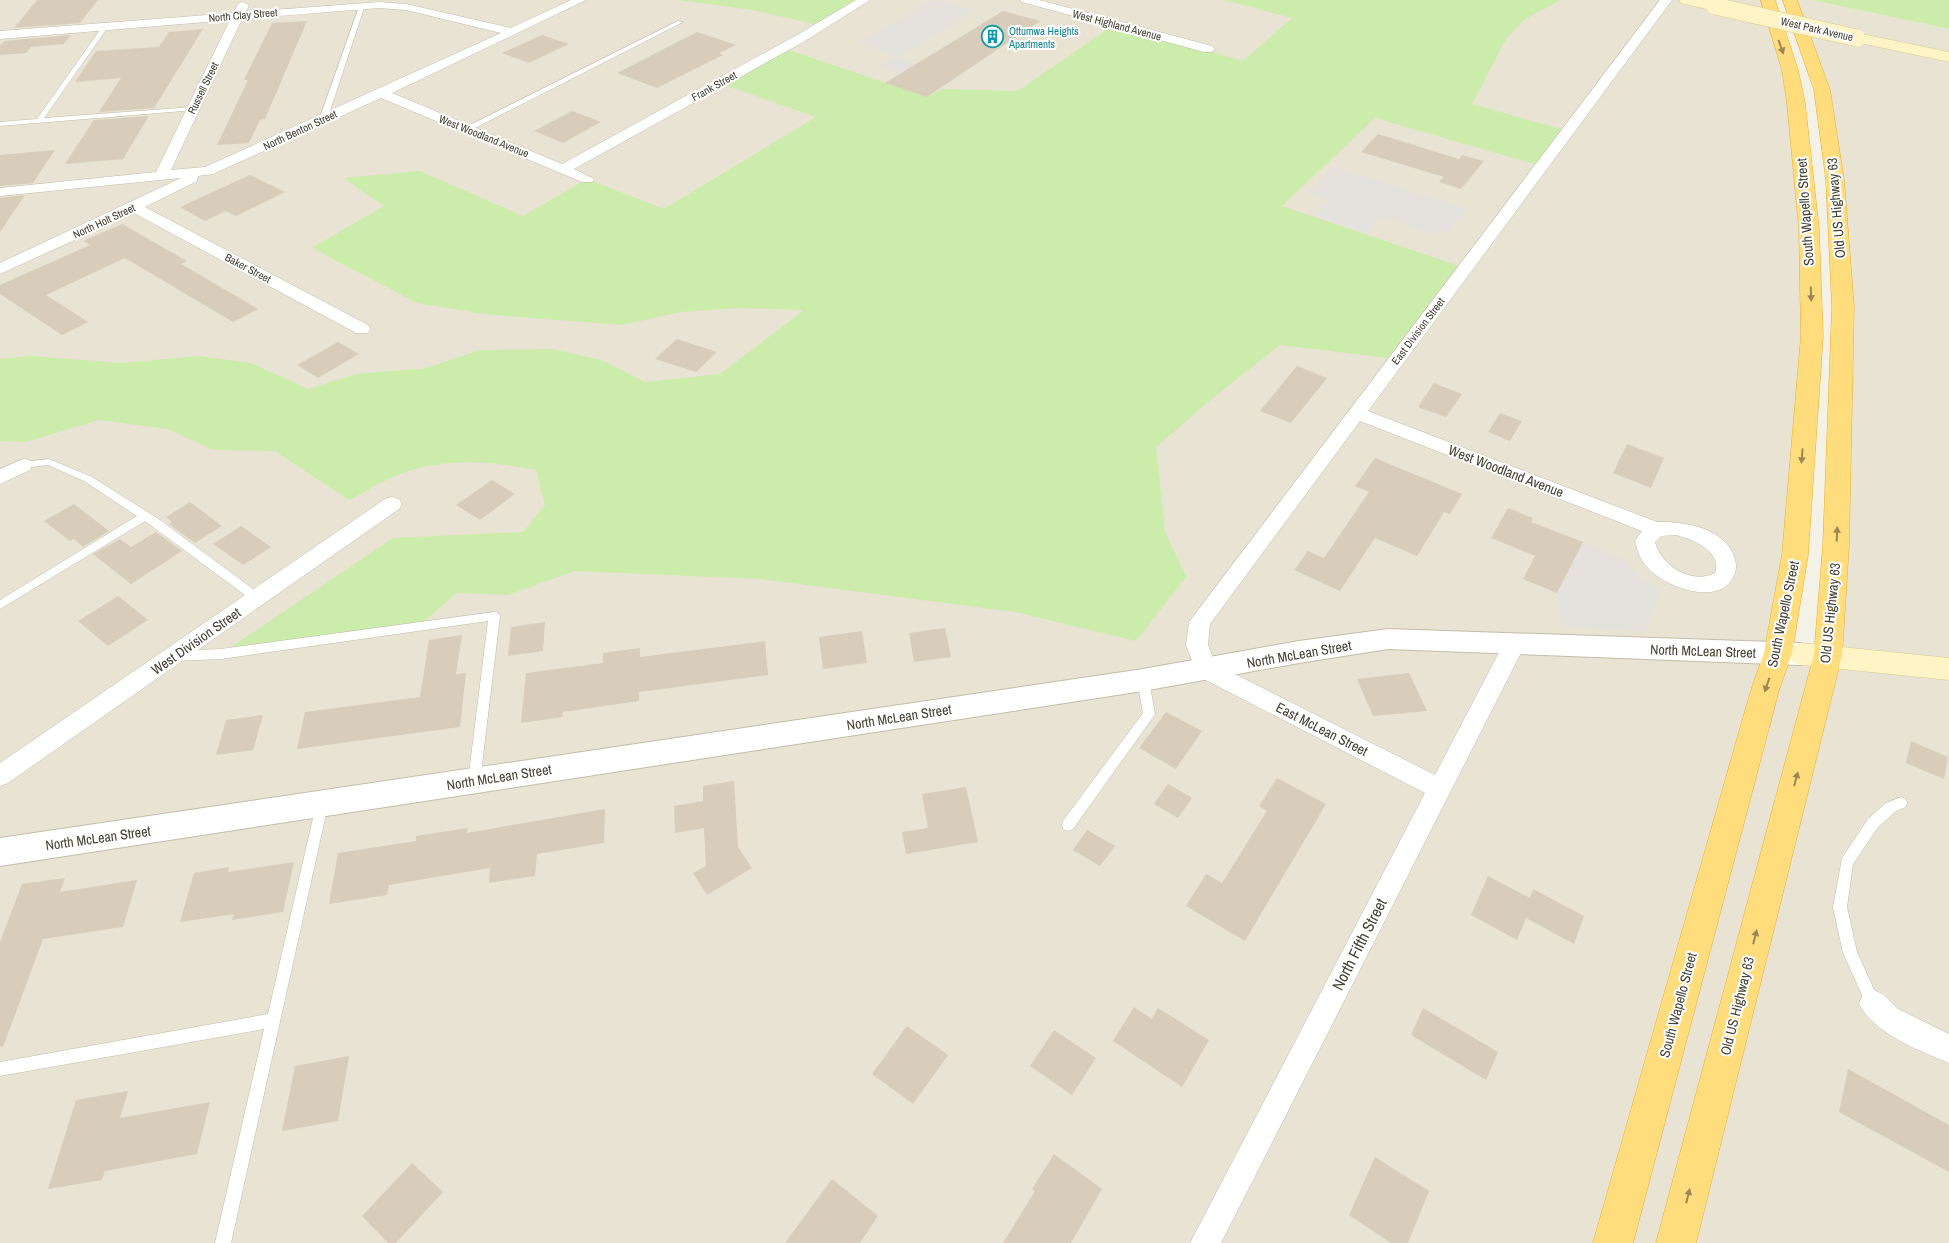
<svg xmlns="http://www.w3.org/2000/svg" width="1949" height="1243" viewBox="0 0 1949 1243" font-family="'Archivo Narrow',sans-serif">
<rect width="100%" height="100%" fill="#f4f1e6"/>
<!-- residential -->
<path fill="#e9e3d3" d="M 0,0 L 1768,0 L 1790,70 L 1812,336 L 1778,653 L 1828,655 L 1843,307 L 1822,90 L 1790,0 L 1812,0 L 1949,29 L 1949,1243 L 0,1243 Z"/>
<!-- green -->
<path fill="#cbecab" d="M 679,0 L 864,0 L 823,26 L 753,10 Z
M 1224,0 L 1561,0 L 1524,20 L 1506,39 L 1472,104 L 1568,131 L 1541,166 L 1375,118 L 1282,206 L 1465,268 L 1396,359 L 1280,345 L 1219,393 L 1156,447 L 1165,531 L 1186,577 L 1136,641 L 1015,612 L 760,579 L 575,571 L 508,595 L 457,593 L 417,627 L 221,654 L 393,538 L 523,532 L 545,505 L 536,470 C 491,461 444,457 400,474 C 383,481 366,491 349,500 L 275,451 L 213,450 L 168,429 L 99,420 L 26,442 L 0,441 L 0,359 L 31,356 L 120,363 L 199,356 L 251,363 L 308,389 L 356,374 L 426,368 L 480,350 L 553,349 L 604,361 L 645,382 L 720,374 L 804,310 L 739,308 L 680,312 L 622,325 L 483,314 L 417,303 L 312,248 L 384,206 L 343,178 L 420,171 L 523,216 L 587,179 L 664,209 L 816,117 L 719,83 L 783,48 L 927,97 L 942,89 L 1018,91 L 1115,24 L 1243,61 L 1292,18 Z
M 1812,0 L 1949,0 L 1949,29 Z"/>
<!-- parking -->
<path fill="#e5e2de" d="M 933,0 L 975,10 L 899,57 L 858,43 Z
M 895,57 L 959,78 L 942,89 L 878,67 Z
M 1333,167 L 1467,209 L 1448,233 L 1438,230 L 1434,234 L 1381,217 L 1367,233 L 1314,216 L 1329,200 L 1308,193 Z
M 1583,542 L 1627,561 L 1640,577 L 1661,590 L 1645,631 L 1563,627 L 1557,593 Z"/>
<!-- building -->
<path fill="#d7cdba" d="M 37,0 L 98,0 L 80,23 L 14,28 Z
M 1003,11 L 1040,21 L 927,97 L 885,83 Z
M 307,21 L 265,119 L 260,120 L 249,143 L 217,145 L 248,80 L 244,80 L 272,23 Z
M 203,29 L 154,108 L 99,112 L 121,78 L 75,82 L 96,51 L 159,47 L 169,32 Z
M 697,32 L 736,45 L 719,53 L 723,55 L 657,88 L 617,73 Z
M 71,35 L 64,44 L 31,47 L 26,53 L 0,55 L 0,46 L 4,41 Z
M 542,35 L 569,44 L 529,63 L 502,53 Z
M 572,111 L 601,122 L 563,143 L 534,131 Z
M 149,116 L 123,159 L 65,164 L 94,120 Z
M 1378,134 L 1459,159 L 1462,155 L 1484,161 L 1461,189 L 1439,182 L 1444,177 L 1361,152 Z
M 55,150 L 33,183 L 0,186 L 0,155 Z
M 250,175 L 285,192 L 236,216 L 226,211 L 205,221 L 180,207 Z
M 25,195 L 0,232 L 0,198 Z
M 122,224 L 187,261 L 181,264 L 258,309 L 233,322 L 125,258 L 46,295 L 88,322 L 62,335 L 0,294 L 0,285 L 90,245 L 83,241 Z
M 677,339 L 717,352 L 696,372 L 655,359 Z
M 338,342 L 359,354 L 318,378 L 297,365 Z
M 1297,366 L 1327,378 L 1291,423 L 1260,411 Z
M 1434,383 L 1462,394 L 1446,417 L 1418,407 Z
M 1500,413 L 1522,421 L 1510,441 L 1488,432 Z
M 1627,444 L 1664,458 L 1651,488 L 1613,473 Z
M 1375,458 L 1462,494 L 1450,514 L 1444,512 L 1417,556 L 1375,538 L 1340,591 L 1294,570 L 1308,551 L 1324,558 L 1369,492 L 1355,486 Z
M 492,480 L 515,494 L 480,520 L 456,505 Z
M 190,502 L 222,526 L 195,543 L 169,524 L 172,522 L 166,517 Z
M 74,504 L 109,531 L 83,547 L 74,539 L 70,541 L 44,521 Z
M 1508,508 L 1533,518 L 1531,522 L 1583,542 L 1557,593 L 1523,579 L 1535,556 L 1491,538 Z
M 241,526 L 271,547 L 243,565 L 213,544 Z
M 156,532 L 182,551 L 131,584 L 93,554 L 120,539 L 131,547 Z
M 118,596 L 148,620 L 108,646 L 78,621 Z
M 545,622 L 543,651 L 508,656 L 511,627 Z
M 945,628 L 951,657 L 914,662 L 909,633 Z
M 862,631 L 867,663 L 823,669 L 819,637 Z
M 462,635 L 456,674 L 466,673 L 460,727 L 297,749 L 305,712 L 420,697 L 429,640 Z
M 765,641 L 768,675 L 639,692 L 639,701 L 563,712 L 562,717 L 521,723 L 526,673 L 603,663 L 603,653 L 640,648 L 640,657 Z
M 1409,673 L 1427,711 L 1373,716 L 1357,679 Z
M 1166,712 L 1202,731 L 1176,769 L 1139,748 Z
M 263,715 L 253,750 L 216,755 L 226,720 Z
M 1911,741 L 1948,757 L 1944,779 L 1906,763 Z
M 1277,778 L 1326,804 L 1245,941 L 1186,906 L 1206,874 L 1222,883 L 1267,811 L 1259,806 Z
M 734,781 L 738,847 L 752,868 L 707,895 L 693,873 L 706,866 L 704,828 L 675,833 L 674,806 L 703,801 L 703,786 Z
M 1168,784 L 1192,798 L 1178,818 L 1154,804 Z
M 966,787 L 978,842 L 906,854 L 902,832 L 928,828 L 922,794 Z
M 605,809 L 604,843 L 537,854 L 535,876 L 489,883 L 490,868 L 389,885 L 387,895 L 329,904 L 338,853 L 416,841 L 416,836 L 468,828 L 467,833 Z
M 1087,830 L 1115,846 L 1100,866 L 1073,850 Z
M 294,862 L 283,912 L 232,920 L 234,914 L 180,922 L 194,873 L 229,867 L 228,872 Z
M 1488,876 L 1530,898 L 1533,889 L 1584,916 L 1574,944 L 1526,918 L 1517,940 L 1471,915 Z
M 65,878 L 60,892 L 137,880 L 123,927 L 43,939 L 3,1047 L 0,1046 L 0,942 L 22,884 Z
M 1134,1007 L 1152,1019 L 1158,1008 L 1209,1040 L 1182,1087 L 1113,1041 Z
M 1423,1008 L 1498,1052 L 1486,1080 L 1411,1035 Z
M 907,1026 L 948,1055 L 913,1104 L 872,1074 Z
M 1054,1030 L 1096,1058 L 1072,1095 L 1030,1066 Z
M 349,1056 L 338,1121 L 282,1131 L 295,1066 Z
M 1848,1069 L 1949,1125 L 1949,1172 L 1839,1112 Z
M 128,1091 L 120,1118 L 210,1102 L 197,1154 L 105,1171 L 102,1180 L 48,1189 L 76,1100 Z
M 1054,1154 L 1102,1189 L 1071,1243 L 1003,1243 L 1035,1191 L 1032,1189 Z
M 1375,1157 L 1429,1191 L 1408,1243 L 1391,1243 L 1349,1215 Z
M 412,1163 L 443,1192 L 396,1243 L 388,1243 L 362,1216 Z
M 832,1179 L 878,1216 L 860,1243 L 785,1243 Z"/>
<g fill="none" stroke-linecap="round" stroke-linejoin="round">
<defs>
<path id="service" d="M 360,4 L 365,5 L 327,120 L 320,122 L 319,120 Z
M 678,21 L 683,22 L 469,131 L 462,129 Z
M 105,25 L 108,27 L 44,118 L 193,107 L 197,109 L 195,110 L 0,126 L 0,122 L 37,119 L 103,26 Z
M 49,459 L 92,477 L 160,520 L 261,595 L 263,598 L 261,601 L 253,601 L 145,521 L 0,609 L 0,600 L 137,516 L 84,481 L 48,465 L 23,468 L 18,465 L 23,462 Z
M 494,612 L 498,613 L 500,616 L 480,781 L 478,785 L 474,786 L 470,785 L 468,781 L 488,621 L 221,659 L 176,661 L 172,659 L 170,656 L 172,653 L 176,651 L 221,649 Z
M 1143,675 L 1147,677 L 1149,680 L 1155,714 L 1153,717 L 1073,829 L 1068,831 L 1063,829 L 1062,825 L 1063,821 L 1143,713 L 1137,680 L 1139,677 Z
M 1901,797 L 1906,799 L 1907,803 L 1906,807 L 1896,811 L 1878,827 L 1853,864 L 1847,907 L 1857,952 L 1880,1003 L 1878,1008 L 1873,1010 L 1868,1008 L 1843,953 L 1833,907 L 1842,858 L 1868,819 L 1886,803 Z
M 322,799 L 327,801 L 328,805 L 231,1243 L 215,1243 L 264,1029 L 0,1076 L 0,1062 L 268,1014 L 316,805 L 317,801 Z"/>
<path id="minor" d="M 571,0 L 586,0 L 392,93 L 562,164 L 797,35 L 856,0 L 870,0 L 805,41 L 574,169 L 594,179 L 592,182 L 582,182 L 381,98 L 213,174 L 198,176 L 197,181 L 145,207 L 368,325 L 370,329 L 368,333 L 356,333 L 134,213 L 0,274 L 0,263 L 181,178 L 0,196 L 0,188 L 156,172 L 230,20 L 0,39 L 0,31 L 233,13 L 239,3 L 243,2 L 249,5 L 246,12 L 379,2 L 406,4 L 511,28 ZM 379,8 L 406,10 L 501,33 L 205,167 L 171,170 L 242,19 Z
M 1020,0 L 1039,0 L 1212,46 L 1214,49 L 1212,52 L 1204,52 L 1022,2 Z
M 1660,0 L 1672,0 L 1368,411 L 1657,522 C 1685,521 1726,528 1735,559 C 1737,568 1736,574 1731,581 C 1713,605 1664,586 1648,568 C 1641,561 1637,551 1635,541 L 1642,531 L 1360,421 L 1210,624 L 1208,645 L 1215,664 L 1435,775 L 1506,639 L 1514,637 L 1522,639 L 1525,645 L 1221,1243 L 1190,1243 L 1425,793 L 1198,676 L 1186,645 L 1189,622 ZM 1676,535 C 1692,539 1723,551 1715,573 C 1692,585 1661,566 1655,542 L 1661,536 Z
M 23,459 L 30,460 L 32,465 L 30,470 L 0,484 L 0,469 Z
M 392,497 L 399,499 L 402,504 L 399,509 L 8,783 L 0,786 L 0,763 L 385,499 Z
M 1873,990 L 1883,994 L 1898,1009 L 1949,1034 L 1949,1063 C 1920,1051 1872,1033 1859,1003 L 1863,994 Z"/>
<path id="tertiary" d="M 1388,629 L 1800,643 L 1810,647 L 1813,654 L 1810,661 L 1800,665 L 1388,649 L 1299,663 L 1143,691 L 0,866 L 0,838 L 1143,669 L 1299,641 Z"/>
<path id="secondary" d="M 1679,0 L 1708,0 L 1720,3 L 1723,6 L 1715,11 L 1681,3 Z
M 1857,33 L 1949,52 L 1949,62 L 1851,41 L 1849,38 L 1851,35 Z
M 1802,643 L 1949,658 L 1949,680 L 1802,665 L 1792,662 L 1788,654 L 1792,646 Z"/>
<path id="trunk" d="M 1761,0 L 1775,0 L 1798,70 L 1805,103 L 1819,229 L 1823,336 L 1808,555 L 1792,653 L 1779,690 L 1633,1243 L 1593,1243 L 1751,690 L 1764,653 L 1782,555 L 1801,336 L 1799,229 L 1787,103 L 1782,70 Z
M 1783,0 L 1797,0 L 1830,90 L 1844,180 L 1854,307 L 1849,545 L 1842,655 L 1696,1243 L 1656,1243 L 1814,655 L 1823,545 L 1832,307 L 1826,180 L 1814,90 Z"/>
</defs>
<!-- service casing -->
<use href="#service" stroke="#c3bcaa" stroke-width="1"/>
<!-- minor casing -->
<use href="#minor" stroke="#c3bcaa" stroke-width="1"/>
<!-- tertiary casing -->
<use href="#tertiary" stroke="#c3bcaa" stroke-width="2"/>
<!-- secondary casing -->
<use href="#secondary" stroke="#d7c991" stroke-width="1"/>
<!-- trunk casing -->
<use href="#trunk" stroke="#eaad2a" stroke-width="1"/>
<!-- service -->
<use href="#service" fill="#fff" fill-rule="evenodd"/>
<!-- minor -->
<use href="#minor" fill="#fff" fill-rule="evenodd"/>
<!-- tertiary -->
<use href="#tertiary" fill="#fff" fill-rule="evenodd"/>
<!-- secondary -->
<use href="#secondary" fill="#fff4c5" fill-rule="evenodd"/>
<!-- trunk -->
<use href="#trunk" fill="#ffdd7d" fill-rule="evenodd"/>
<defs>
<path id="secondary-bridge" d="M 1715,6 L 1857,38"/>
</defs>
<!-- secondary-bridge casing -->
<use href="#secondary-bridge" stroke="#d7c991" stroke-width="18" stroke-linecap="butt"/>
<!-- secondary-bridge -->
<use href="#secondary-bridge" stroke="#fff4c5" stroke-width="17"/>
</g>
<!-- one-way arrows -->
<defs><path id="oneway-solid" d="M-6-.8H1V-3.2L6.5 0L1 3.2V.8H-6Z" transform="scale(1.25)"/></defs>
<g fill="#9a8755">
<use href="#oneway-solid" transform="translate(1781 47) rotate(70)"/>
<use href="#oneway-solid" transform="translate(1811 294) rotate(88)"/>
<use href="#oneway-solid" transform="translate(1802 456) rotate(94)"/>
<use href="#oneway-solid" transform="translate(1837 534) rotate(-88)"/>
<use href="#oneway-solid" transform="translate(1767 685) rotate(109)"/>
<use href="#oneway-solid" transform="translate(1796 779) rotate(-75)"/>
<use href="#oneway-solid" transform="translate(1755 937) rotate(-76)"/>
<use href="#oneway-solid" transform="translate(1688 1196) rotate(-76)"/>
</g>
<!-- icons -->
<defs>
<symbol id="building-ring" viewBox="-11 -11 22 22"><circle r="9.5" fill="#fff" stroke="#0f9aa8" stroke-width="1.5"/><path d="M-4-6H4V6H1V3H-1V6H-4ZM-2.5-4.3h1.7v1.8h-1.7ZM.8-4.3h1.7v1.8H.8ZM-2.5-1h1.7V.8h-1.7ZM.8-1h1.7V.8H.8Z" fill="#0f9aa8"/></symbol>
</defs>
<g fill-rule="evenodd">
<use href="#building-ring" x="980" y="24" width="25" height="25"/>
</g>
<g text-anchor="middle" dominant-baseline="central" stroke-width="4" stroke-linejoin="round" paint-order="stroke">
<!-- far-street labels -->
<g font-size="11" fill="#474134" stroke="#fff">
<text transform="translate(243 15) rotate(-5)">North Clay Street</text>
<text transform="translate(1117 25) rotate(15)">West Highland Avenue</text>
<text transform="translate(1817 29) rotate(13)">West Park Avenue</text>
<text transform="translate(714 86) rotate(-29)">Frank Street</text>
<text transform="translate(203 88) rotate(-64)">Russell Street</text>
<text transform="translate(300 130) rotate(-25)">North Benton Street</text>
<text transform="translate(484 136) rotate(22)">West Woodland Avenue</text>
<text transform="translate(104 221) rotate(-25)">North Holt Street</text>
<text transform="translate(248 268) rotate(28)">Baker Street</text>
<text transform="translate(1418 331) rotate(-53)">East Division Street</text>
</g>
<!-- far-culture labels -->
<g font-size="11" fill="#0d838f" stroke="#fff" text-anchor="start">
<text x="1009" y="31">Ottumwa Heights<tspan x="1009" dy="13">Apartments</tspan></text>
</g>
<!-- street labels -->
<g font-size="14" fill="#474134" stroke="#fff">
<text transform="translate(1836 208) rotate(-95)">Old US Highway 63</text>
<text transform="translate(1805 212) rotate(-94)">South Wapello Street</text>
<text transform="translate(1506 471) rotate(21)">West Woodland Avenue</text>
<text transform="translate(1830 613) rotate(-84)">Old US Highway 63</text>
<text transform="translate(1783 614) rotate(-78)">South Wapello Street</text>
<text transform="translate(196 641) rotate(-35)">West Division Street</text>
<text transform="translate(1703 651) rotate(2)">North McLean Street</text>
<text transform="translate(1299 654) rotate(-10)">North McLean Street</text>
<text transform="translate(899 717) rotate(-9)">North McLean Street</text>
<text transform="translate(1322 729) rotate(27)">East McLean Street</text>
<text transform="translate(499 777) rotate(-9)">North McLean Street</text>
<text transform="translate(98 838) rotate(-8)">North McLean Street</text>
<text transform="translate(1678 1005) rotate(-75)">South Wapello Street</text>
<text transform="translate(1737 1006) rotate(-76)">Old US Highway 63</text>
</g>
<!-- near-street labels -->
<g font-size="16" fill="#474134" stroke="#fff">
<text transform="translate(1359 944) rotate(-63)">North Fifth Street</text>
</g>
</g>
</svg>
